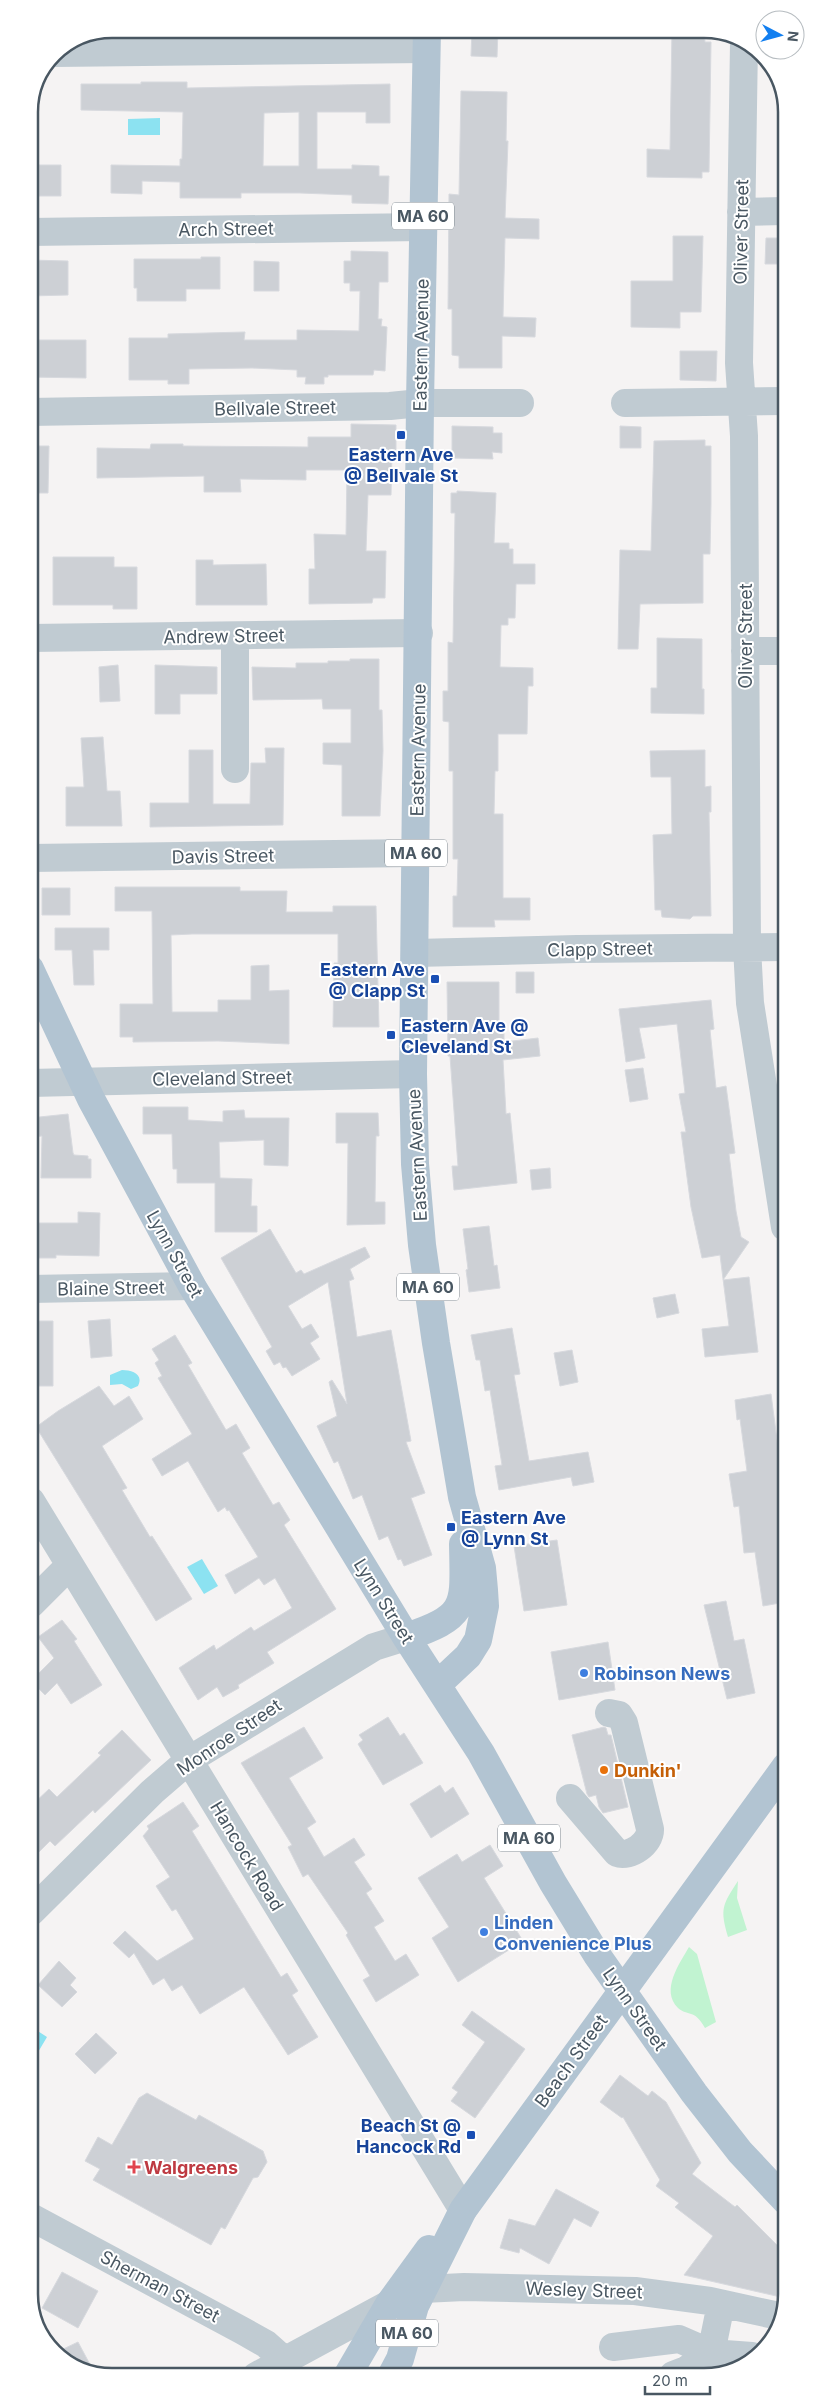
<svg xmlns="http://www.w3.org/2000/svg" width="815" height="2406" viewBox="0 0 815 2406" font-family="Inter,sans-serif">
<rect width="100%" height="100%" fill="#f5f3f3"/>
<!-- green -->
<path fill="#c1f3d1" d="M 738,1881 L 737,1898 L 747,1930 L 728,1937 C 720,1909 722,1905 738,1881 Z
M 689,1947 L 697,1954 L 716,2022 L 705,2028 C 694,2008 688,2017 678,2008 C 660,1990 680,1963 689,1947 Z"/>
<!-- water -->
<path fill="#8ce2f1" d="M 160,118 L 160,135 L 128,135 L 128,119 Z
M 122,1370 C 132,1370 144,1374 138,1386 L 131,1389 L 122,1384 L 110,1385 L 110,1375 Z
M 202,1559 L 218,1586 L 204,1594 L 187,1567 Z
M 33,2028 L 47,2037 L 31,2064 L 31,2031 Z"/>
<!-- building -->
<path fill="#cdd0d5" stroke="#d7d9de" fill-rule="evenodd" d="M 472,29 L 498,29 L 497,57 L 471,56 Z
M 672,29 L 704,29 L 705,42 L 711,42 L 709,172 L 702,172 L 702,178 L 647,177 L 647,149 L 670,150 Z
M 141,82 L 187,82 L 187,88 L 390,84 L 390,123 L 366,123 L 366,112 L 317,112 L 317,169 L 352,169 L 352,165 L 379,166 L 379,176 L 389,176 L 388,204 L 352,203 L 352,195 L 300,193 L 241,193 L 241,198 L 180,198 L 180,182 L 142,181 L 142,194 L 111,193 L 111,165 L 180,166 L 180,159 L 182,159 L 183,112 L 81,110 L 81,84 L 141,84 ZM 299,112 L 299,166 L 263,166 L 264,113 Z
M 461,91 L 507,92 L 506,141 L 508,141 L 505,218 L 539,219 L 539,239 L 505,238 L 503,317 L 536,318 L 535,337 L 502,336 L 502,368 L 459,368 L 459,356 L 452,355 L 452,309 L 448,309 L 449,194 L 459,195 Z
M 39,165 L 61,165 L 61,196 L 39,196 Z
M 673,236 L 703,236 L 701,312 L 680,312 L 680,328 L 631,327 L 631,281 L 673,281 Z
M 766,238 L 784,238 L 784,264 L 765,264 Z
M 351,251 L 388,252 L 388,282 L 379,282 L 378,319 L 382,319 L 381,326 L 387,327 L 385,371 L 374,370 L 373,375 L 328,375 L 328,377 L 324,377 L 324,384 L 305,384 L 306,377 L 297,377 L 297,370 L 252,368 L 189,369 L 189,384 L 168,384 L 168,380 L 129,380 L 129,338 L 168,338 L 168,334 L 245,332 L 244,340 L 297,340 L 297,330 L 359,331 L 360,291 L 350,291 L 350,283 L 344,283 L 344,261 L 351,261 Z
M 201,257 L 220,257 L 220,289 L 186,289 L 186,301 L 137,301 L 137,288 L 134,288 L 134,259 L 201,259 Z
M 29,260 L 68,261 L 68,295 L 29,296 Z
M 254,261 L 279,262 L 279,291 L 254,291 Z
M 29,340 L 86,340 L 86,378 L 29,377 Z
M 680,351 L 717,351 L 716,381 L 680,380 Z
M 351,424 L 396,425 L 396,453 L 392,453 L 391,495 L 368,495 L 366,551 L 386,551 L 385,598 L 373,598 L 372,603 L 309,604 L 309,569 L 315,569 L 314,534 L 346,535 L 347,470 L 306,470 L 306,480 L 240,479 L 241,492 L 204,492 L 204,476 L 97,478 L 97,448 L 150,449 L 151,444 L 183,444 L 183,446 L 308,447 L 308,437 L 351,437 Z
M 452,426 L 493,427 L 493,433 L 502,433 L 502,453 L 492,452 L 493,459 L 452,458 Z
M 620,426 L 641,427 L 641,448 L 620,448 Z
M 705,440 L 705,446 L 711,446 L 711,504 L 710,554 L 703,554 L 703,603 L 640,604 L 638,649 L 618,649 L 620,550 L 651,551 L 654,441 Z
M 29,446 L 49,446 L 48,493 L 29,493 Z
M 457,491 L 496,493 L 494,543 L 509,543 L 509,549 L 513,549 L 513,564 L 535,564 L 535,584 L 516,584 L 515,618 L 508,618 L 508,625 L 501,625 L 500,667 L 533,668 L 533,686 L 528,686 L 527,734 L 498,734 L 498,771 L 495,771 L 494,814 L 503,814 L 503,898 L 530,898 L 530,920 L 494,920 L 495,927 L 453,927 L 453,896 L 457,896 L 458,859 L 453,859 L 453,771 L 449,771 L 449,722 L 443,721 L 443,691 L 448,691 L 448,642 L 453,643 L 455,513 L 451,513 L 451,493 L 457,493 Z
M 53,557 L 114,557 L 114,567 L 137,567 L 137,609 L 113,609 L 113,605 L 53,605 Z
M 196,560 L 213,560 L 213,565 L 266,564 L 267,605 L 196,605 Z
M 657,638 L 702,639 L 702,689 L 704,689 L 704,714 L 651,713 L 651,688 L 657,688 Z
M 350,659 L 379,659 L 379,710 L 382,710 L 383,751 L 380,816 L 342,816 L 342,765 L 323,764 L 323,743 L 351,743 L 351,709 L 323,709 L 322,699 L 253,700 L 252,667 L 296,668 L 296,663 L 328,663 L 328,661 L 350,661 Z
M 118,665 L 120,701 L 100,702 L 99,667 Z
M 155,665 L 217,667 L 217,694 L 180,694 L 180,714 L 155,714 Z
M 103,737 L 107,791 L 120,791 L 122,826 L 66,826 L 66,787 L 84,787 L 81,738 Z
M 265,748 L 284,748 L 283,825 L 150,827 L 150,803 L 189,803 L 189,750 L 213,750 L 213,804 L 250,804 L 251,763 L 266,763 Z
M 705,750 L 705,787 L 711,786 L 711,812 L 709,812 L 711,916 L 693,916 L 690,919 L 662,917 L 661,910 L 655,910 L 653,835 L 672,834 L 671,777 L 651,777 L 650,751 Z
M 115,887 L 240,887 L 240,891 L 287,891 L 286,912 L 333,912 L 333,906 L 376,906 L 379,1027 L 333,1027 L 334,963 L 338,963 L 338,934 L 192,934 L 171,935 L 172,1012 L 218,1012 L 218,1000 L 251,1000 L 251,966 L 269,965 L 269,991 L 289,990 L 289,1044 L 218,1041 L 133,1042 L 133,1037 L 120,1037 L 120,1004 L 153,1004 L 152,911 L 115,911 Z
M 42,888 L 70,888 L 70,915 L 42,915 Z
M 55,928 L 109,928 L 109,950 L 93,950 L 94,985 L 74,985 L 72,950 L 55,950 Z
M 516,972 L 534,972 L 534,993 L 516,993 Z
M 447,982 L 499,982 L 499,1029 L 504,1029 L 504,1042 L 538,1038 L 540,1056 L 503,1060 L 506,1114 L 510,1113 L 517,1183 L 454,1190 L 452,1166 L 458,1166 L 450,1056 L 448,1056 Z
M 711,1000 L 714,1029 L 710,1030 L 716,1088 L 726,1086 L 735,1153 L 729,1154 L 736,1211 L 741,1237 L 749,1242 L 723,1280 L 749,1277 L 758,1352 L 705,1357 L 702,1329 L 729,1326 L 720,1255 L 702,1258 L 691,1207 L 681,1132 L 686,1132 L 679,1094 L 685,1093 L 677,1024 L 639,1028 L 645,1058 L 626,1062 L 619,1009 Z
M 643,1068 L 648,1099 L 630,1102 L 625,1070 Z
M 143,1107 L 188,1107 L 188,1120 L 223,1122 L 223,1111 L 244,1110 L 245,1118 L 289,1118 L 288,1166 L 264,1165 L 264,1140 L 219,1142 L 220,1178 L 252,1179 L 251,1206 L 257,1206 L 257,1232 L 215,1232 L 215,1183 L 177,1183 L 177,1169 L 173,1169 L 172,1134 L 143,1134 Z
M 336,1113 L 378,1113 L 379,1136 L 376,1136 L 375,1202 L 385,1202 L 385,1224 L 347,1225 L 348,1143 L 336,1143 Z
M 68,1114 L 73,1153 L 74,1155 L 88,1156 L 88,1159 L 91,1159 L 91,1178 L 41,1178 L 42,1136 L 30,1137 L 30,1118 Z
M 550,1168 L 551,1188 L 532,1190 L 530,1170 Z
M 78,1212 L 100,1213 L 99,1256 L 56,1255 L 56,1258 L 34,1258 L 34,1223 L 78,1223 Z
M 489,1226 L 494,1266 L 497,1265 L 500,1288 L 469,1292 L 466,1270 L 468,1269 L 463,1229 Z
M 270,1229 L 296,1273 L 301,1270 L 304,1274 L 365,1247 L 370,1257 L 350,1269 L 354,1279 L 349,1281 L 357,1337 L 391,1330 L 411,1441 L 406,1442 L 425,1493 L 411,1498 L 432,1555 L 404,1566 L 401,1559 L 398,1560 L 388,1536 L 379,1540 L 362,1495 L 353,1499 L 338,1461 L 334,1463 L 317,1426 L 337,1416 L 329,1382 L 332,1380 L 347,1404 L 328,1282 L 288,1306 L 302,1329 L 311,1324 L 319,1337 L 310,1343 L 320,1359 L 292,1376 L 286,1367 L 283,1368 L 280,1362 L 274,1365 L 266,1351 L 272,1347 L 221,1258 Z
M 675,1294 L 679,1313 L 657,1318 L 653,1298 Z
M 110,1319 L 112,1356 L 91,1358 L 88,1321 Z
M 30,1321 L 53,1321 L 53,1386 L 30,1386 Z
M 512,1328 L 520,1374 L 514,1375 L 529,1461 L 588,1452 L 594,1482 L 573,1486 L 571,1477 L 499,1490 L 495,1466 L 502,1465 L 490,1390 L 485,1391 L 480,1360 L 476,1360 L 471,1335 Z
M 175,1335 L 192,1363 L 188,1365 L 226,1430 L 236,1424 L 250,1448 L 242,1453 L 273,1505 L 279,1502 L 290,1520 L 284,1525 L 336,1609 L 267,1652 L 274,1663 L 238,1685 L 239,1688 L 223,1697 L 217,1687 L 198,1700 L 179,1668 L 214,1645 L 216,1650 L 251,1627 L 254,1631 L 292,1608 L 275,1578 L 264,1585 L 259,1578 L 235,1594 L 225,1575 L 258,1557 L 229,1510 L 227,1511 L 225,1507 L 218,1512 L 188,1461 L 162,1476 L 152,1459 L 192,1434 L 158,1378 L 162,1376 L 155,1363 L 159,1360 L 152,1349 Z
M 572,1350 L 578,1382 L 560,1386 L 554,1353 Z
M 99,1386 L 114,1406 L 129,1396 L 143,1419 L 102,1446 L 127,1488 L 122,1490 L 150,1537 L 152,1536 L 192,1599 L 156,1621 L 36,1427 L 58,1411 Z
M 771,1394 L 785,1501 L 785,1600 L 780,1601 L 780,1603 L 763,1606 L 755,1552 L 744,1553 L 739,1506 L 734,1507 L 729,1474 L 747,1471 L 740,1419 L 737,1420 L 735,1400 Z
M 557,1540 L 567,1605 L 524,1611 L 514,1546 Z
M 726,1601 L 734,1641 L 744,1639 L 755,1693 L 727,1699 L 704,1605 Z
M 62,1620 L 77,1639 L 74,1641 L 102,1685 L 71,1704 L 57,1683 L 45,1695 L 31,1681 L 54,1658 L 38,1637 Z
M 608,1642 L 615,1690 L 559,1700 L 551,1652 Z
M 388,1717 L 400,1736 L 404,1733 L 423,1763 L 383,1785 L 358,1744 L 363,1740 L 359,1735 Z
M 304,1727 L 323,1758 L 289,1778 L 316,1822 L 307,1828 L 324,1857 L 354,1838 L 365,1855 L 354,1862 L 372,1889 L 366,1893 L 384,1921 L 374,1927 L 395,1961 L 406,1954 L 419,1975 L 376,2002 L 363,1980 L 370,1976 L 346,1935 L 348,1933 L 308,1874 L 303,1877 L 288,1847 L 292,1845 L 241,1763 Z
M 604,1727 L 606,1728 L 608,1735 L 611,1735 L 628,1807 L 603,1813 L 599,1807 L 596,1795 L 589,1797 L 587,1794 L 572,1735 Z
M 122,1730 L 151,1760 L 95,1813 L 93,1810 L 55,1846 L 50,1841 L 31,1860 L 31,1806 L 49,1789 L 57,1797 L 101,1755 L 98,1753 Z
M 440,1785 L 445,1793 L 453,1787 L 469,1814 L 431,1838 L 410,1804 Z
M 183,1802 L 199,1826 L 192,1831 L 281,1977 L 287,1973 L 298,1991 L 292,1995 L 318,2037 L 288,2055 L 244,1987 L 200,2014 L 182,1985 L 172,1991 L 164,1978 L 153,1985 L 134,1953 L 129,1958 L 113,1943 L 125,1931 L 157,1961 L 194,1939 L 176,1909 L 172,1911 L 156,1886 L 170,1877 L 143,1836 L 149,1829 L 147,1826 Z
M 490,1845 L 503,1866 L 484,1878 L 523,1941 L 458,1982 L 432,1938 L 449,1927 L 418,1878 L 457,1854 L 462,1862 Z
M 59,1961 L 76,1978 L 70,1985 L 77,1992 L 62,2007 L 38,1985 Z
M 472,2011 L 525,2049 L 475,2118 L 451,2101 L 458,2092 L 452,2088 L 485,2042 L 462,2025 Z
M 96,2033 L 117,2053 L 95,2074 L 75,2054 Z
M 620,2075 L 648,2096 L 652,2091 L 666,2102 L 701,2163 L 692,2174 L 735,2207 L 737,2205 L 786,2254 L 785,2298 L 684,2275 L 713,2236 L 675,2207 L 679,2203 L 656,2186 L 660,2180 L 623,2117 L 622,2118 L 600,2102 Z
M 147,2093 L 196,2120 L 199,2115 L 263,2151 L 267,2162 L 258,2177 L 253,2178 L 225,2229 L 221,2227 L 211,2245 L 93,2180 L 100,2169 L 85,2161 L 98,2137 L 112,2145 L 139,2098 Z
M 556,2189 L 599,2212 L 591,2227 L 574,2218 L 549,2264 L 520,2248 L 519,2253 L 500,2248 L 509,2219 L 535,2226 Z
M 62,2272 L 98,2291 L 78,2328 L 42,2308 Z
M 78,2342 L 94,2372 L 57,2357 L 55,2353 Z"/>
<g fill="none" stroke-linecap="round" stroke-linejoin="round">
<!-- minor -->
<path stroke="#c0cbd2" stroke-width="28" d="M 744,43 L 739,363 L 744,436 L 747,947 L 750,1003 L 785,1227
M 54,53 L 426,49
M 741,212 L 784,211
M 29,232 L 423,227
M 625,403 L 784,401
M 29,412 L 390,406 L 420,403 L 520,403
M 235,636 L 235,769
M 30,638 L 419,633
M 745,651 L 784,651
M 30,858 L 416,853
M 415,953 L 577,949 L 785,947
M 30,1083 L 413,1074
M 30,1289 L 192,1286
M 31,1501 L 463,2210
M 31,1604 L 69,1566
M 570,1798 L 617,1853 C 630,1858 651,1843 650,1829 L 624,1723 L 619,1715 L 609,1713
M 31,1912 L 152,1792 L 189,1760 L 374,1647 L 406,1637
M 31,2217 L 243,2331 L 266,2344 L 284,2360
M 721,2304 L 711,2353 L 752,2356
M 613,2347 L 679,2339 L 711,2353 L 686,2370 L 673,2375
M 256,2376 L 389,2304 L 423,2289 L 464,2287 L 635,2291 L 710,2301 L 779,2316"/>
<!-- major -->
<path stroke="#b2c4d2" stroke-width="28" d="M 427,29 L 420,403 L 413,1074 L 415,1164 L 422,1245 L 436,1343 L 462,1497 L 482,1568 L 484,1590 L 485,1606 L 478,1640 L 468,1656 L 437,1685
M 30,969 L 91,1099 L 192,1286 L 406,1637 L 481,1753 L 553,1883 L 597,1955 L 694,2093 L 740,2152 L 786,2201
M 406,1637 C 469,1616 464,1606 463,1544
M 347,2376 L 389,2304 L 429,2249
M 391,2376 L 400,2359 L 415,2306 L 463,2210 L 786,1766"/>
</g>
<!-- markers -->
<g fill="#1a4fb4" stroke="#fff" stroke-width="2">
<rect x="396" y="430" width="10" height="10" rx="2.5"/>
<rect x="430" y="974" width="10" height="10" rx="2.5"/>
<rect x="386" y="1030" width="10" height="10" rx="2.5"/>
<rect x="446" y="1522" width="10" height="10" rx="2.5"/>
<rect x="466" y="2130" width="10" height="10" rx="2.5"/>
</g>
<g fill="#3f7fe0" stroke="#fff" stroke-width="2">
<circle cx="584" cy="1673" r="5"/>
<circle cx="484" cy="1932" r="5"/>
</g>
<circle fill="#e8710a" stroke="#fff" stroke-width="2" cx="604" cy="1770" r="5"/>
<path fill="#e0444e" stroke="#fff" stroke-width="2" d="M131.5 2159.5h5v5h5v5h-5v5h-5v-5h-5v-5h5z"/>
<g text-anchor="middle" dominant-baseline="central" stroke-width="4" stroke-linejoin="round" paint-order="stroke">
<!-- shield labels -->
<g fill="#fff" stroke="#808991" stroke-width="1">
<rect x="392" y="202.5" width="62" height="27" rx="4"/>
<rect x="385" y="839.5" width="62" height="27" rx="4"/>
<rect x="397" y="1273.5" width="62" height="27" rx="4"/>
<rect x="498" y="1824.5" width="62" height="27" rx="4"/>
<rect x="376" y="2319.5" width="62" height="27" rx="4"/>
</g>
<g font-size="16" font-weight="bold" fill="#495762">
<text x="423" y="216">MA 60</text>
<text x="416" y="853">MA 60</text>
<text x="428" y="1287">MA 60</text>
<text x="529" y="1838">MA 60</text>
<text x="407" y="2333">MA 60</text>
</g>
<!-- street labels -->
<g font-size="18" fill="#495762" stroke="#fff">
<text transform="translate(226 229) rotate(-1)">Arch Street</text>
<text transform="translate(741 232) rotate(-89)">Oliver Street</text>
<text transform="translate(421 345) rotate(-89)">Eastern Avenue</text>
<text transform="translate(275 408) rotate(-1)">Bellvale Street</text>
<text transform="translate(224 636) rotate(-1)">Andrew Street</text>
<text transform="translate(745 636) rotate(-90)">Oliver Street</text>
<text transform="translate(418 750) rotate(-89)">Eastern Avenue</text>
<text transform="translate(223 856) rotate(-1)">Davis Street</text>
<text transform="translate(600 949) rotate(-1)">Clapp Street</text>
<text transform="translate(222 1078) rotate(-1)">Cleveland Street</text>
<text transform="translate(417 1155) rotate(-93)">Eastern Avenue</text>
<text transform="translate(175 1254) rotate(61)">Lynn Street</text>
<text transform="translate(111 1288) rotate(-1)">Blaine Street</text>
<text transform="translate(384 1601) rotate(58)">Lynn Street</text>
<text transform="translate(229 1737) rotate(-34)">Monroe Street</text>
<text transform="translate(247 1856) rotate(59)">Hancock Road</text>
<text transform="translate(635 2009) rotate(55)">Lynn Street</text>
<text transform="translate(571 2061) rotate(-54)">Beach Street</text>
<text transform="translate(160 2286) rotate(28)">Sherman Street</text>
<text transform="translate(584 2290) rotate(2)">Wesley Street</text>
</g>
<!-- transit labels -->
<g font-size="18" font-weight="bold" fill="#164399" stroke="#fff" text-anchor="end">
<text x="401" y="454" text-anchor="middle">Eastern Ave<tspan x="401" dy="21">@ Bellvale St</tspan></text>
<text x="425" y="969">Eastern Ave<tspan x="425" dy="21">@ Clapp St</tspan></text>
<text x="401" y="1025" text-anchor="start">Eastern Ave @<tspan x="401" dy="21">Cleveland St</tspan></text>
<text x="461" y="1517" text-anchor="start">Eastern Ave<tspan x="461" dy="21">@ Lynn St</tspan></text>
<text x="461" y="2125">Beach St @<tspan x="461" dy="21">Hancock Rd</tspan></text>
</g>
<!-- shop labels -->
<g font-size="18" font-weight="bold" fill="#366cbe" stroke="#fff" text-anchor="start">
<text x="594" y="1673">Robinson News</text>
<text x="494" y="1922">Linden<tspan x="494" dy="21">Convenience Plus</tspan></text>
</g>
<!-- food labels -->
<g font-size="18" font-weight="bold" fill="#c56008" stroke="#fff" text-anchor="start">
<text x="614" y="1770">Dunkin'</text>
</g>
<!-- health labels -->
<g font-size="18" font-weight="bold" fill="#be3a42" stroke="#fff" text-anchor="start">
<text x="144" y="2167">Walgreens</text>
</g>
</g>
<!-- crop -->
<path d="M0 0H815V2406H0ZM112 38H704A74 74 0 0 1 778 112V2294A74 74 0 0 1 704 2368H112A74 74 0 0 1 38 2294V112A74 74 0 0 1 112 38Z" fill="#fff" fill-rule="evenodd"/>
<path fill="none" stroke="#495762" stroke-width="2.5" d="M112 38H704A74 74 0 0 1 778 112V2294A74 74 0 0 1 704 2368H112A74 74 0 0 1 38 2294V112A74 74 0 0 1 112 38Z"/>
<!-- north arrow -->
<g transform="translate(780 35) rotate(96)"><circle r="24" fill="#ffffff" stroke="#b6bcc0"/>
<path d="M0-4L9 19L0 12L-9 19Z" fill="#127ff0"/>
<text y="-8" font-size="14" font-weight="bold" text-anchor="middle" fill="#495762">N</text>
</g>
<!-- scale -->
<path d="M645 2386v8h65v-8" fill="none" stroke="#495762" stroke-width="2.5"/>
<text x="652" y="2386" font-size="15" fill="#495762" stroke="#ffffff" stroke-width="4" paint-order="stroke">20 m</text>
</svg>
